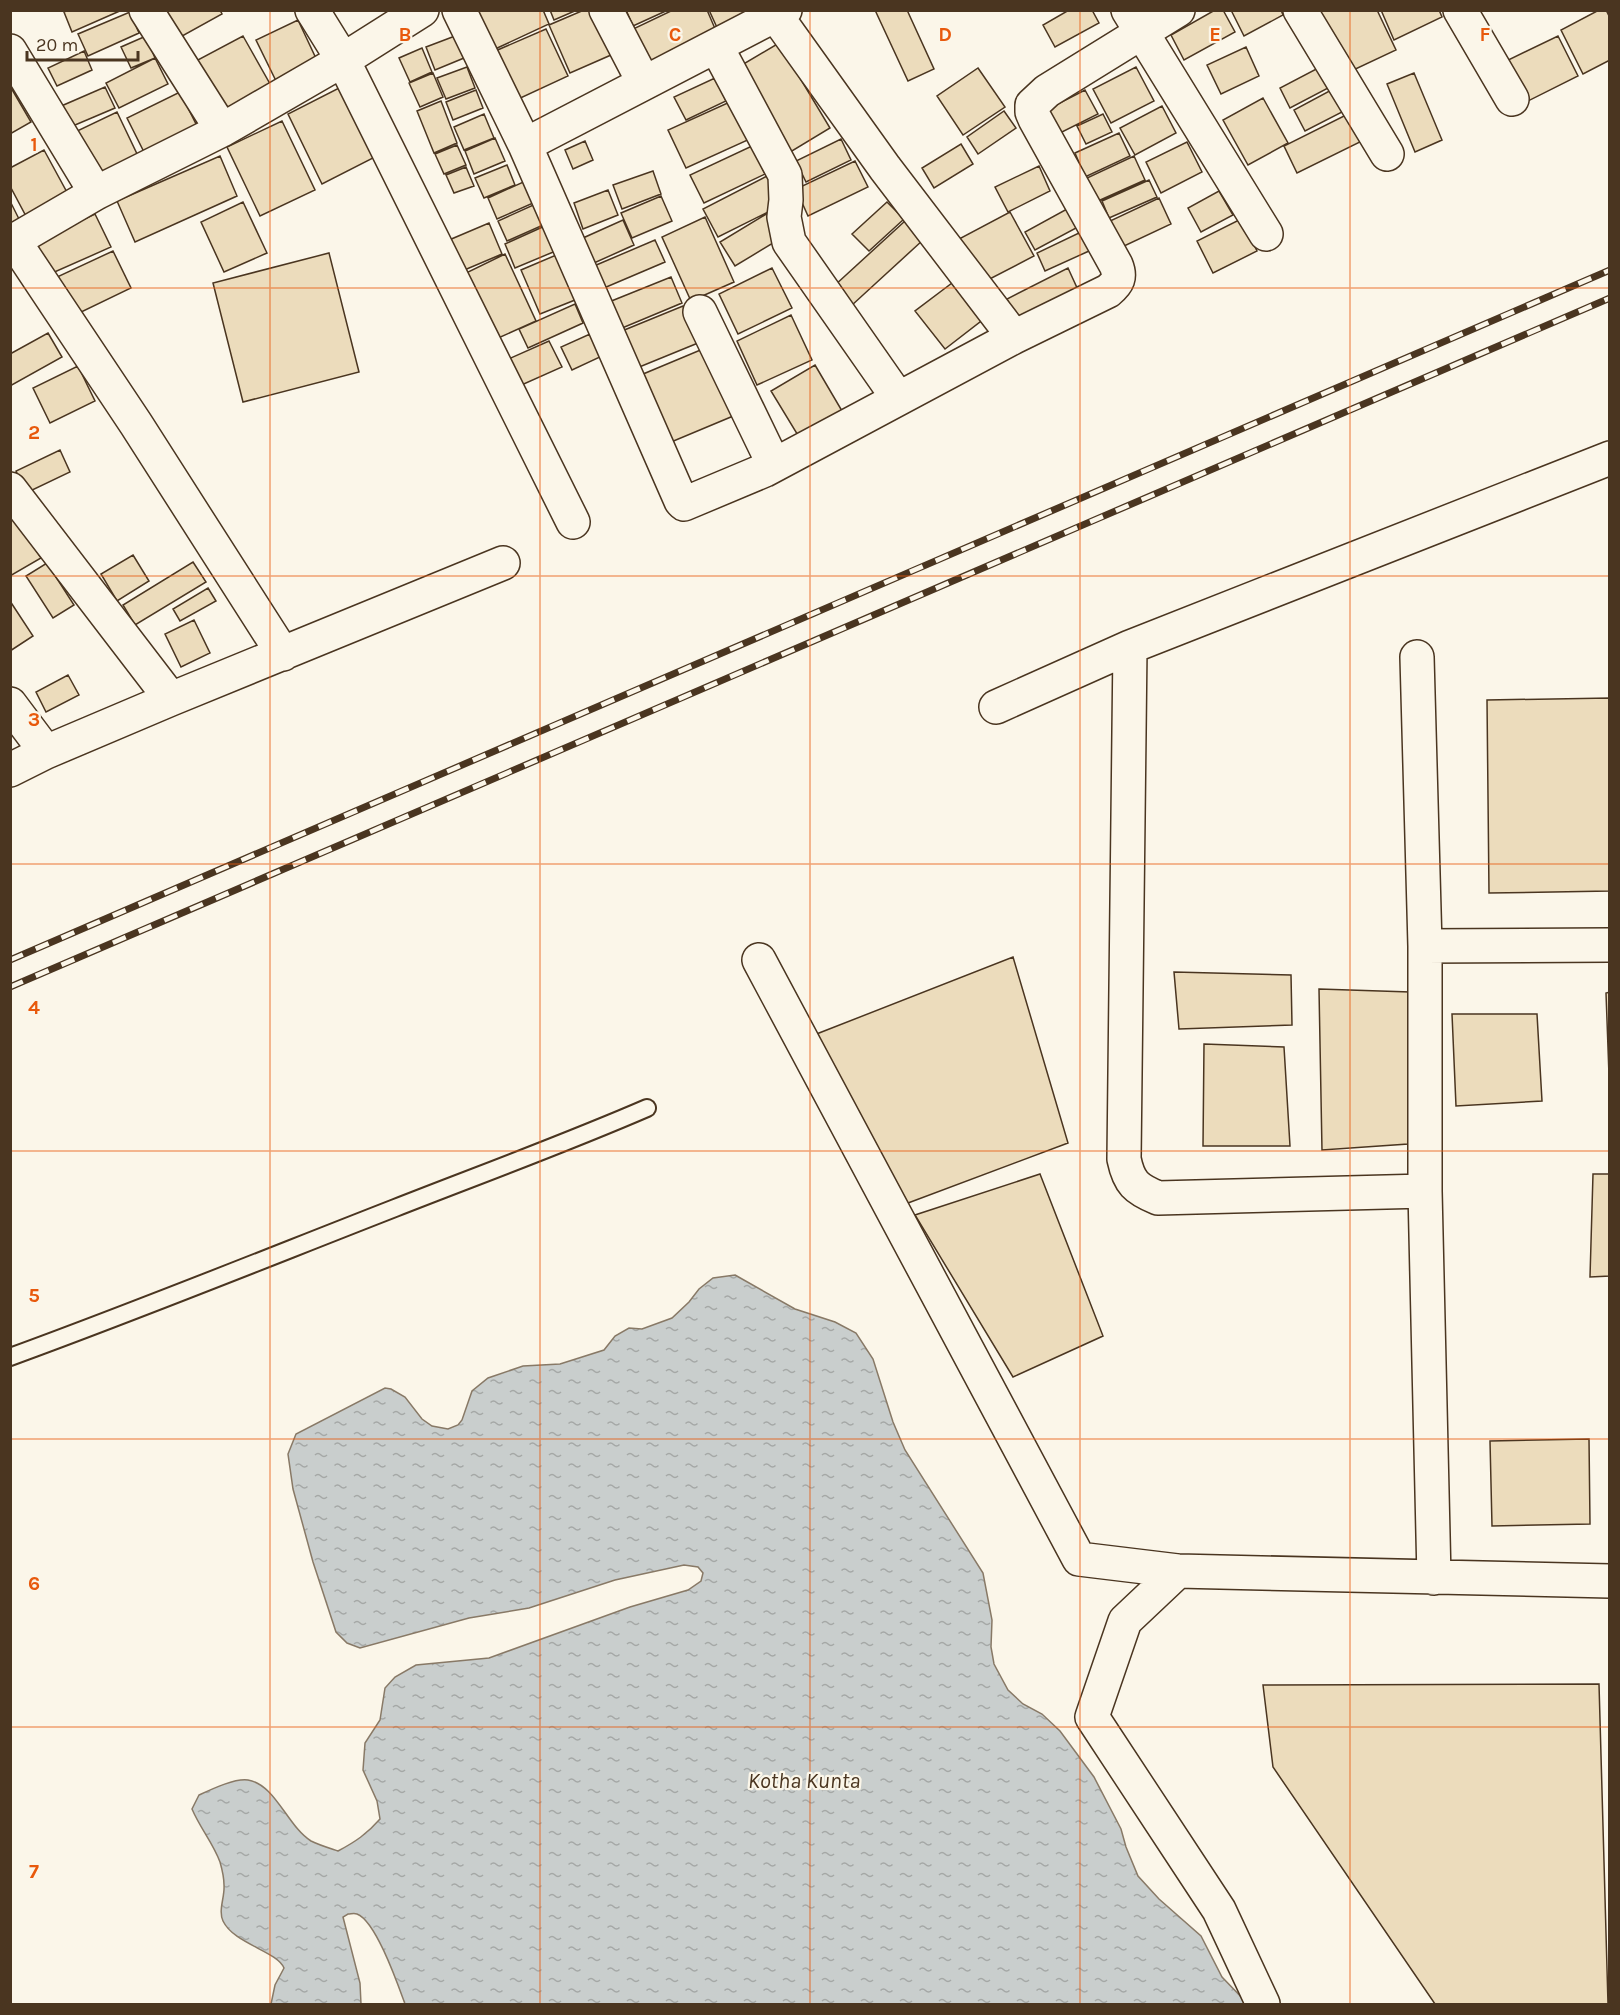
<svg xmlns="http://www.w3.org/2000/svg" width="1620" height="2015" viewBox="0 0 1620 2015" font-family="Karla,sans-serif">
<defs>
<pattern id="water-ripples" width="26" height="14" patternUnits="userSpaceOnUse" patternTransform="scale(1.5)"><rect width="26" height="14" fill="#c9cecd"/><path d="M2 4q2-2 4 0t4 0M15 11q2-2 4 0t4 0" fill="none" stroke="#a5a8a6"/></pattern>
</defs>
<rect width="100%" height="100%" fill="#fbf6e9"/>
<!-- water -->
<path fill="url(#water-ripples)" stroke="#887966" stroke-width="1.5" d="M 735,1275 L 795,1309 L 835,1322 L 856,1333 L 873,1359 L 893,1422 L 905,1450 L 983,1573 L 992,1620 L 991,1647 L 994,1664 L 1008,1690 L 1023,1704 L 1042,1714 L 1060,1731 L 1094,1777 L 1121,1829 L 1126,1847 L 1138,1876 L 1159,1899 L 1201,1936 L 1222,1977 L 1248,2004 L 405,2004 C 398,1985 376,1921 357,1914 C 354,1913 351,1914 348,1914 L 343,1917 L 360,1983 L 361,2004 L 271,2004 L 275,1985 L 284,1968 C 277,1951 234,1944 223,1921 C 218,1910 225,1897 224,1885 C 224,1878 222,1869 220,1862 C 213,1843 200,1828 192,1809 L 199,1795 C 212,1789 235,1778 248,1780 C 275,1784 288,1827 311,1841 C 319,1845 329,1848 338,1851 C 355,1842 367,1834 380,1819 L 377,1801 L 363,1770 L 365,1743 L 380,1720 L 385,1688 L 395,1677 L 416,1665 L 489,1658 L 630,1607 L 688,1590 L 701,1581 L 703,1573 L 698,1567 L 684,1565 L 615,1580 L 529,1608 L 469,1618 L 360,1648 L 347,1643 L 336,1632 L 313,1562 L 293,1489 L 288,1454 L 296,1434 L 385,1388 L 391,1389 L 405,1397 L 422,1419 L 432,1426 L 448,1429 L 458,1425 L 462,1420 L 472,1391 L 488,1378 L 523,1366 L 560,1364 L 604,1350 L 615,1336 L 629,1328 L 642,1329 L 672,1318 L 689,1302 L 699,1289 L 713,1278 Z"/>
<!-- building -->
<path fill="#ecdcbc" stroke="#4a3520" stroke-width="1.5" d="M 68,10 L 122,10 L 72,32 L 64,12 Z
M 159,10 L 220,10 L 222,14 L 175,40 Z
M 475,10 L 543,10 L 549,24 L 493,50 Z
M 550,10 L 577,10 L 554,20 Z
M 584,10 L 592,10 L 611,55 L 570,73 L 549,25 Z
M 626,10 L 668,10 L 633,26 Z
M 673,10 L 707,10 L 719,38 L 649,69 L 631,30 Z
M 709,10 L 752,10 L 720,34 Z
M 875,10 L 907,10 L 934,69 L 908,81 Z
M 1069,10 L 1092,10 L 1099,23 L 1055,47 L 1043,25 Z
M 1215,10 L 1223,10 L 1235,32 L 1184,60 L 1171,35 Z
M 1231,10 L 1281,10 L 1283,15 L 1244,36 Z
M 1324,10 L 1377,10 L 1396,50 L 1347,73 L 1319,13 Z
M 1381,10 L 1439,10 L 1442,17 L 1394,40 Z
M 1599,10 L 1606,10 L 1610,18 L 1610,60 L 1583,74 L 1561,30 Z
M 130,12 L 139,33 L 88,56 L 78,34 Z
M 298,20 L 320,67 L 279,87 L 256,40 Z
M 546,29 L 568,76 L 514,101 L 493,52 Z
M 146,36 L 155,58 L 131,68 L 121,47 Z
M 243,36 L 274,91 L 225,118 L 194,62 Z
M 455,36 L 464,58 L 435,70 L 426,47 Z
M 1558,36 L 1578,76 L 1522,104 L 1502,63 Z
M 779,43 L 830,128 L 787,154 L 735,69 Z
M 1246,47 L 1259,76 L 1221,94 L 1207,65 Z
M 422,48 L 432,72 L 410,82 L 399,58 Z
M 84,51 L 92,70 L 57,86 L 48,68 Z
M 155,58 L 168,84 L 119,108 L 106,83 Z
M 1322,66 L 1332,86 L 1290,108 L 1280,88 Z
M 467,67 L 475,88 L 446,99 L 437,78 Z
M 1136,67 L 1154,101 L 1111,123 L 1093,89 Z
M 978,68 L 1005,107 L 963,135 L 937,96 Z
M 433,73 L 443,97 L 420,107 L 409,83 Z
M 1414,73 L 1442,140 L 1415,152 L 1387,84 Z
M 715,78 L 726,101 L 686,120 L 674,97 Z
M 10,86 L 31,122 L 10,134 Z
M 105,87 L 115,108 L 68,128 L 59,107 Z
M 341,87 L 375,157 L 322,184 L 288,114 Z
M 1335,88 L 1346,110 L 1305,131 L 1294,110 Z
M 476,90 L 483,108 L 453,120 L 446,102 Z
M 1085,90 L 1098,114 L 1058,134 L 1046,110 Z
M 180,92 L 198,128 L 145,154 L 127,118 Z
M 1263,98 L 1288,143 L 1248,165 L 1223,120 Z
M 441,101 L 457,143 L 434,153 L 417,111 Z
M 732,101 L 750,139 L 686,168 L 668,130 Z
M 1162,106 L 1176,133 L 1135,155 L 1120,128 Z
M 1004,111 L 1016,128 L 978,154 L 967,137 Z
M 117,112 L 138,156 L 96,176 L 75,132 Z
M 1350,113 L 1364,140 L 1297,173 L 1284,146 Z
M 484,114 L 494,138 L 464,150 L 454,127 Z
M 1103,114 L 1112,132 L 1086,144 L 1077,126 Z
M 282,121 L 315,190 L 260,216 L 227,147 Z
M 1119,133 L 1130,156 L 1085,177 L 1075,153 Z
M 495,138 L 505,161 L 474,174 L 465,151 Z
M 841,139 L 851,160 L 806,182 L 796,161 Z
M 585,141 L 593,160 L 573,169 L 565,150 Z
M 1187,142 L 1202,172 L 1161,193 L 1146,162 Z
M 961,144 L 973,164 L 934,188 L 922,168 Z
M 457,145 L 466,165 L 444,174 L 435,154 Z
M 752,146 L 765,174 L 704,203 L 690,175 Z
M 44,150 L 69,196 L 27,218 L 10,186 L 10,168 Z
M 220,156 L 237,196 L 135,242 L 117,201 Z
M 1134,156 L 1145,180 L 1098,201 L 1087,178 Z
M 855,161 L 868,187 L 808,216 L 796,189 Z
M 507,165 L 515,185 L 484,198 L 475,178 Z
M 1039,166 L 1050,191 L 1008,212 L 995,187 Z
M 466,167 L 474,186 L 454,193 L 446,175 Z
M 653,171 L 661,194 L 622,209 L 613,185 Z
M 769,175 L 784,204 L 718,237 L 703,209 Z
M 530,179 L 540,200 L 497,219 L 488,198 Z
M 1149,180 L 1157,197 L 1109,218 L 1102,201 Z
M 608,190 L 618,215 L 583,229 L 574,203 Z
M 1219,191 L 1233,215 L 1201,232 L 1188,208 Z
M 661,196 L 672,221 L 632,238 L 621,213 Z
M 1159,198 L 1171,224 L 1122,247 L 1110,221 Z
M 10,201 L 23,227 L 10,232 Z
M 243,202 L 267,253 L 224,272 L 201,222 Z
M 540,202 L 550,222 L 507,241 L 498,221 Z
M 887,202 L 904,219 L 869,251 L 852,234 Z
M 1067,209 L 1078,227 L 1035,250 L 1025,232 Z
M 1010,212 L 1034,256 L 982,283 L 959,239 Z
M 768,213 L 783,237 L 735,266 L 720,242 Z
M 95,214 L 111,247 L 50,274 L 35,242 Z
M 705,217 L 734,282 L 691,301 L 662,237 Z
M 1241,219 L 1257,251 L 1213,273 L 1197,241 Z
M 623,220 L 634,245 L 594,263 L 583,238 Z
M 905,221 L 923,240 L 851,306 L 834,286 Z
M 489,223 L 502,254 L 455,274 L 442,243 Z
M 547,225 L 558,250 L 515,268 L 505,244 Z
M 1081,232 L 1089,251 L 1045,271 L 1037,253 Z
M 655,240 L 665,262 L 604,288 L 594,266 Z
M 113,251 L 131,288 L 75,315 L 57,277 Z
M 329,253 L 359,372 L 243,402 L 213,283 Z
M 561,253 L 580,298 L 540,314 L 521,270 Z
M 505,254 L 536,321 L 496,339 L 466,273 Z
M 772,268 L 792,308 L 738,334 L 719,294 Z
M 1068,268 L 1078,290 L 1018,320 L 1007,299 Z
M 671,277 L 682,303 L 615,331 L 604,304 Z
M 956,280 L 985,318 L 945,349 L 915,311 Z
M 575,304 L 583,323 L 528,348 L 519,329 Z
M 683,306 L 698,343 L 632,370 L 617,333 Z
M 791,315 L 812,360 L 757,385 L 737,341 Z
M 48,333 L 62,357 L 10,386 L 10,354 Z
M 590,334 L 600,357 L 572,370 L 561,347 Z
M 549,341 L 562,367 L 517,387 L 504,361 Z
M 710,346 L 738,414 L 664,445 L 636,377 Z
M 815,365 L 845,416 L 802,442 L 771,391 Z
M 78,366 L 95,401 L 50,423 L 33,388 Z
M 60,450 L 70,472 L 26,493 L 16,471 Z
M 15,515 L 41,558 L 10,576 L 10,517 Z
M 133,555 L 149,581 L 117,601 L 101,574 Z
M 193,562 L 206,582 L 135,625 L 123,605 Z
M 47,563 L 74,605 L 53,618 L 26,576 Z
M 208,588 L 216,601 L 180,621 L 173,609 Z
M 10,601 L 33,636 L 10,651 Z
M 194,620 L 210,653 L 181,667 L 165,634 Z
M 68,675 L 79,695 L 46,712 L 36,692 Z
M 1610,698 L 1610,891 L 1489,893 L 1487,700 Z
M 1013,957 L 1068,1143 L 900,1206 L 814,1035 Z
M 1174,972 L 1291,975 L 1292,1025 L 1179,1029 Z
M 1319,989 L 1410,992 L 1408,1144 L 1322,1150 Z
M 1610,992 L 1610,1075 L 1609,1075 L 1606,993 Z
M 1452,1014 L 1537,1014 L 1542,1101 L 1456,1106 Z
M 1204,1044 L 1284,1047 L 1290,1146 L 1203,1146 Z
M 1040,1174 L 1103,1336 L 1013,1377 L 915,1215 Z
M 1593,1174 L 1610,1174 L 1610,1276 L 1590,1277 Z
M 1589,1439 L 1590,1524 L 1492,1526 L 1490,1441 Z
M 1599,1684 L 1608,2004 L 1435,2004 L 1273,1767 L 1263,1685 Z"/>
<g fill="none" stroke-linecap="round" stroke-linejoin="round">
<defs>
<path id="service" d="M 10,1357 C 139,1310 267,1258 395,1208 C 479,1175 564,1144 647,1108"/>
<path id="minor" d="M 146,10 L 222,130
M 312,10 L 343,60 L 573,522
M 459,10 L 525,145 L 681,501 L 684,504 L 765,470 L 1014,337 L 1108,291 C 1118,283 1121,277 1116,265 L 1035,119 L 1032,112 L 1032,105 L 1047,91 L 1178,10
M 606,10 L 644,83
M 772,10 L 885,168 L 1014,337
M 1128,10 L 1266,234
M 1300,10 L 1387,154
M 1460,10 L 1512,99
M 716,46 L 785,175 L 786,200 L 784,217 L 789,242 L 898,398
M 10,51 L 96,193
M 525,145 L 785,10
M 14,241 L 136,424 L 283,654
M 10,243 L 96,193 L 222,130 L 343,60 L 422,10
M 700,312 L 774,465
M 10,489 L 171,699
M 1130,647 L 1124,1159 C 1129,1183 1136,1189 1158,1198 L 1425,1191
M 1417,657 L 1425,946 L 1425,1191 L 1434,1578
M 10,704 L 46,752
M 996,707 L 1130,647 L 1610,458
M 10,770 L 46,752 L 171,699 L 503,563
M 1425,946 L 1610,945
M 759,960 L 1079,1559 L 1178,1571 L 1610,1581
M 1178,1571 L 1125,1621 L 1092,1717 L 1219,1910 L 1263,2004"/>
</defs>
<!-- service casing -->
<use href="#service" stroke="#4a3520" stroke-width="20"/>
<!-- minor casing -->
<use href="#minor" stroke="#4a3520" stroke-width="36"/>
<!-- service -->
<use href="#service" stroke="#fbf6e9" stroke-width="16"/>
<!-- minor -->
<use href="#minor" stroke="#fbf6e9" stroke-width="33"/>
<defs>
<path id="rail" d="M 10,960 L 1610,270
M 10,987 L 1610,298"/>
</defs>
<!-- rail casing -->
<use href="#rail" stroke="#4a3520" stroke-width="7"/>
<!-- rail -->
<use href="#rail" stroke="#fbf6e9" stroke-width="4.5" stroke-dasharray="14" stroke-linecap="butt"/>
</g>
<!-- grid -->
<path fill="none" stroke="#e8590c" stroke-width="1.5" stroke-opacity="0.55" d="M 270,10 L 270,2004M 540,10 L 540,2004M 810,10 L 810,2004M 1080,10 L 1080,2004M 1350,10 L 1350,2004M 10,288 L 1610,288M 10,576 L 1610,576M 10,864 L 1610,864M 10,1151 L 1610,1151M 10,1439 L 1610,1439M 10,1727 L 1610,1727"/>
<g text-anchor="middle" dominant-baseline="central" stroke-width="4.5" stroke-linejoin="round" paint-order="stroke">
<!-- water labels -->
<g font-size="22" font-style="italic" fill="#4a3520" stroke="#fbf6e9">
<text x="804" y="1781">Kotha Kunta</text>
</g>
</g>
<g font-size="20" text-anchor="middle" font-weight="bold" fill="#e8590c" stroke="#fbf6e9" stroke-width="4.5" stroke-linejoin="round" paint-order="stroke">
<text x="405" y="41">B</text>
<text x="675" y="41">C</text>
<text x="945" y="41">D</text>
<text x="1215" y="41">E</text>
<text x="1485" y="41">F</text>
<text x="34" y="151">1</text>
<text x="34" y="439">2</text>
<text x="34" y="726">3</text>
<text x="34" y="1014">4</text>
<text x="34" y="1302">5</text>
<text x="34" y="1590">6</text>
<text x="34" y="1878">7</text>
</g>
<!-- border -->
<rect width="1620" height="2015" fill="none" stroke="#4a3520" stroke-width="24"/>
<!-- scale -->
<path d="M27 51v9h111v-9" fill="none" stroke="#4a3520" stroke-width="3"/>
<text x="36" y="51" font-size="18" fill="#4a3520" stroke="#fbf6e9" stroke-width="4.5" paint-order="stroke">20 m</text>
</svg>
